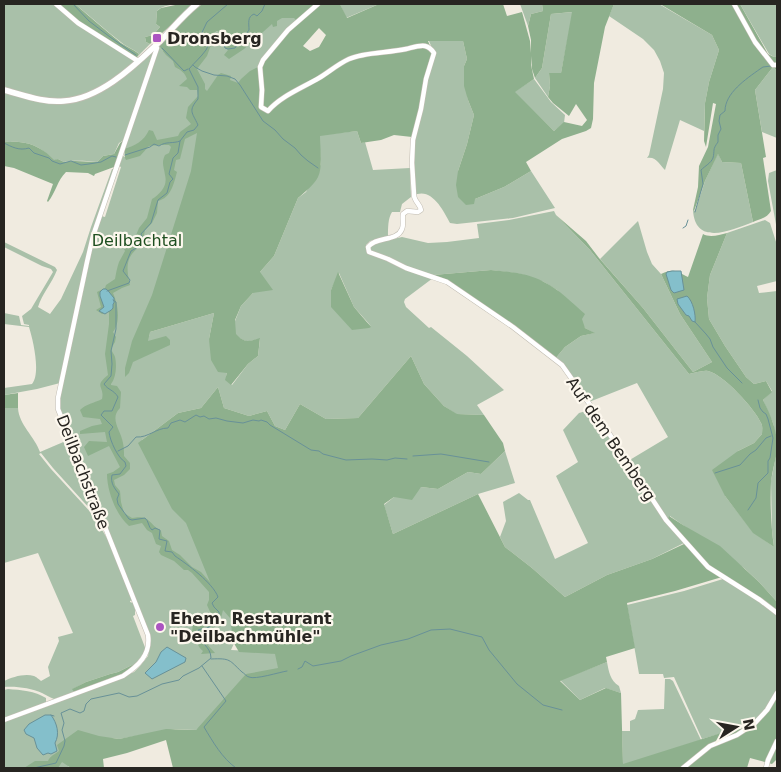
<svg xmlns="http://www.w3.org/2000/svg" width="781" height="772" viewBox="0 0 781 772" font-family="'DejaVu Sans',sans-serif">
<rect width="100%" height="100%" fill="#f0ebe0"/>
<!-- green -->
<path fill="#a9c0a9" fill-rule="evenodd" d="M 4,4 L 54,4 L 132,59 L 135,62 C 114,78 92,97 64,99 C 49,101 20,92 4,88 Z
M 75,4 L 179,4 C 171,5 163,5 157,11 L 156,24 L 160,27 L 153,35 L 145,37 L 146,42 L 150,44 L 138,56 L 139,54 C 134,49 127,47 122,43 C 105,30 91,17 75,4 Z
M 313,4 L 263,60 L 200,155 L 161,272 L 148,341 L 150,332 L 214,313 L 209,339 L 227,372 L 226,380 L 232,385 L 248,364 L 258,356 L 260,339 C 247,341 246,344 235,334 L 235,321 L 241,306 L 253,293 L 260,272 L 274,256 L 298,198 L 306,192 L 321,164 L 319,135 L 357,131 L 361,143 L 365,142 L 373,170 L 410,168 L 411,197 L 402,204 L 400,212 L 392,212 C 388,218 388,228 388,236 L 370,241 L 366,245 L 366,251 L 371,254 L 433,278 L 405,299 L 404,302 L 406,307 L 429,328 L 431,327 L 467,356 L 504,390 L 477,405 L 484,415 L 456,414 L 444,406 L 424,384 L 411,356 L 358,418 L 326,419 L 300,404 L 285,430 L 275,426 L 267,411 L 249,416 L 224,408 L 218,387 L 201,408 L 178,413 L 142,440 L 143,447 L 189,523 L 233,619 L 236,639 L 231,650 L 268,652 L 283,656 L 290,663 L 196,730 L 175,729 L 119,739 L 112,738 L 68,766 L 71,768 L 4,768 L 4,722 L 59,702 L 63,700 L 98,687 L 134,672 L 140,666 L 148,656 L 150,642 L 60,409 L 60,398 L 95,236 L 101,216 L 105,217 L 121,167 L 119,166 L 123,156 L 125,157 L 127,149 L 124,149 L 159,47 L 159,46 L 163,51 L 216,31 C 221,32 222,35 223,40 L 246,32 ZM 339,273 L 354,307 L 371,326 L 331,290 Z
M 340,4 L 379,4 L 346,18 Z
M 520,4 L 542,4 L 543,11 L 531,14 L 528,26 Z
M 614,4 L 659,4 L 712,35 L 719,50 L 709,82 L 705,103 L 704,131 L 680,120 L 665,170 C 660,165 656,156 647,158 L 649,155 L 663,89 L 664,73 L 660,61 L 654,50 L 643,39 L 609,16 Z
M 740,4 L 777,4 L 777,56 L 774,57 L 769,54 Z
M 573,12 L 561,73 L 549,73 L 550,86 L 548,97 L 535,78 L 542,68 L 551,14 Z
M 429,41 L 463,41 L 467,59 L 464,66 L 468,100 L 474,115 L 467,144 L 458,171 L 475,199 L 504,187 L 531,171 L 555,208 L 513,218 L 457,224 L 450,223 C 443,210 431,186 413,196 L 412,152 L 426,79 L 434,53 Z
M 152,52 L 153,53 L 124,140 L 119,143 L 114,154 L 103,156 L 97,162 C 85,161 75,160 64,162 L 58,159 L 54,161 C 45,150 33,143 19,142 C 13,141 11,143 4,141 L 4,92 L 45,101 L 91,95 Z
M 773,67 L 777,71 L 777,138 L 762,132 L 755,90 Z
M 534,79 L 551,102 L 565,115 L 564,123 L 554,131 L 514,92 Z
M 718,153 L 722,162 L 741,163 L 753,222 C 732,230 695,247 693,210 L 695,211 L 705,181 Z
M 112,169 L 114,169 L 99,212 L 60,383 L 37,389 L 4,395 L 4,388 L 32,384 C 41,373 33,340 29,327 L 4,324 L 4,313 L 19,316 L 21,325 L 29,326 L 29,325 L 24,324 L 22,316 L 31,309 L 53,272 L 51,269 L 42,266 L 4,247 L 4,242 L 55,267 L 57,270 C 52,283 42,294 38,307 L 50,314 L 61,299 L 83,252 L 91,227 Z
M 777,170 L 777,230 L 768,181 L 769,173 Z
M 554,211 L 556,215 L 590,250 L 689,374 C 695,373 703,370 708,371 C 723,374 755,409 761,423 C 763,426 762,431 762,434 L 754,443 L 738,451 L 725,496 L 753,532 L 774,547 L 772,530 L 771,481 L 777,450 L 777,602 L 759,582 L 744,568 L 670,516 L 668,520 L 628,461 L 668,437 L 637,383 L 589,402 L 555,359 L 565,347 L 581,336 L 594,333 L 585,328 L 557,290 L 544,282 L 521,274 L 491,270 L 433,275 L 407,267 L 370,251 L 369,248 L 371,244 L 402,237 L 428,243 L 447,242 L 479,238 L 477,224 L 509,220 Z
M 765,220 L 770,223 L 777,245 L 777,281 L 757,286 L 759,293 L 777,291 L 777,442 L 773,423 L 763,400 L 772,391 L 766,381 L 754,384 L 746,377 L 725,346 L 709,319 L 707,298 L 710,275 L 727,233 Z
M 638,221 L 647,252 L 652,264 L 661,274 L 680,314 L 712,362 L 693,372 L 643,308 L 600,259 Z
M 4,405 L 4,408 L 18,408 C 19,425 35,437 40,452 L 68,440 L 103,529 L 91,510 L 53,468 L 41,453 L 39,454 L 51,469 L 94,516 L 108,540 L 132,600 L 130,601 L 130,602 L 133,603 L 135,609 L 135,615 L 133,616 L 146,650 L 134,666 L 132,665 L 118,672 L 110,674 L 86,682 L 73,689 L 74,692 L 54,699 C 49,697 46,695 42,693 C 31,688 16,686 4,687 L 4,681 C 12,677 25,673 34,676 C 35,676 40,680 41,681 L 50,676 L 48,667 L 59,641 L 58,637 L 73,633 L 38,553 L 4,563 Z
M 586,411 L 590,411 L 595,415 L 684,543 L 652,559 L 607,575 L 565,597 L 532,568 L 505,547 L 500,537 L 506,521 L 503,502 L 519,493 L 528,500 L 530,500 L 555,559 L 588,543 L 556,476 L 578,462 L 563,430 L 579,413 Z
M 505,451 L 515,483 L 478,494 L 393,534 L 384,505 L 394,497 L 421,487 L 438,489 L 468,472 L 481,474 Z
M 723,579 L 749,595 L 777,615 L 777,690 L 766,709 L 750,725 L 702,739 L 674,677 L 664,678 L 663,674 L 639,674 L 627,605 L 684,591 Z
M 607,662 C 609,672 610,680 619,686 L 621,693 L 605,688 L 580,700 L 560,680 Z
M 665,679 L 670,679 L 673,681 L 701,740 L 623,765 L 622,731 L 630,731 L 630,721 L 635,719 L 638,710 L 664,709 Z
M 8,689 C 21,690 35,691 46,698 L 46,702 L 4,719 L 4,690 Z"/>
<!-- forest -->
<path fill="#8eb08d" fill-rule="evenodd" d="M 58,4 L 75,4 C 90,17 105,30 121,43 C 127,47 133,49 139,54 L 138,56 L 136,58 L 79,22 Z
M 180,4 L 194,4 L 150,44 L 146,42 L 145,37 L 153,35 L 160,27 L 156,24 L 157,11 L 161,8 Z
M 202,4 L 340,4 L 347,18 L 379,4 L 503,4 L 507,16 L 522,12 L 530,41 L 531,53 L 531,40 L 528,26 L 531,14 L 543,11 L 542,4 L 614,4 L 605,27 L 594,83 L 593,119 L 591,128 L 586,131 L 562,139 L 526,162 L 531,171 L 504,187 L 475,199 L 474,204 L 466,205 L 458,197 L 456,185 L 458,171 L 467,144 L 474,115 L 468,100 L 464,86 L 464,66 L 467,59 L 463,41 L 428,41 L 433,53 L 420,109 L 412,137 L 394,135 L 381,140 L 361,143 L 357,131 L 320,136 C 320,147 323,167 318,177 C 314,185 305,192 298,198 L 274,256 L 260,272 L 273,290 L 253,293 L 241,306 L 235,320 L 236,334 C 245,343 247,342 260,338 L 258,356 L 248,364 L 231,385 L 225,380 L 227,373 L 218,372 L 211,360 L 209,339 L 214,313 L 150,332 L 148,341 L 166,336 L 170,340 L 170,345 L 133,362 L 129,373 L 125,377 L 125,368 L 132,341 L 152,295 L 191,171 L 197,133 L 185,139 L 180,159 L 176,160 L 174,170 L 177,172 C 174,183 171,198 158,201 L 157,213 L 152,223 L 145,230 L 142,245 C 125,256 126,267 130,285 L 122,288 L 113,293 C 118,304 121,322 113,332 L 116,337 L 115,342 L 111,349 C 111,350 115,356 115,357 C 117,365 116,378 111,384 L 111,385 L 117,386 L 121,392 L 120,408 C 109,419 121,430 123,443 C 124,448 124,452 124,456 L 130,463 L 130,469 L 124,475 L 114,480 L 115,485 L 120,491 L 121,502 L 124,513 L 132,518 C 150,515 147,522 161,531 L 162,536 L 169,541 L 172,550 L 180,555 L 192,567 L 201,572 L 210,582 L 186,523 L 172,509 L 138,443 L 178,413 L 201,408 L 218,387 L 224,408 L 249,416 L 267,411 L 275,426 L 285,430 L 300,404 L 326,419 L 358,418 L 411,356 L 424,384 L 444,406 L 457,414 L 484,415 L 503,443 L 505,451 L 481,474 L 468,472 L 438,489 L 421,487 L 412,500 L 394,497 L 384,504 L 393,534 L 478,494 L 505,547 L 532,568 L 565,597 L 607,575 L 652,559 L 684,544 L 685,538 L 668,520 L 669,516 L 683,525 L 720,546 L 759,582 L 777,602 L 777,612 L 722,577 L 675,591 L 627,603 L 635,648 L 606,657 L 607,662 L 560,681 L 580,700 L 606,688 L 621,693 L 623,764 L 721,733 L 754,726 L 777,694 L 777,759 L 772,764 L 750,758 L 747,768 L 173,768 L 166,740 L 127,753 L 103,759 L 104,768 L 71,768 L 62,762 L 58,768 L 24,768 L 35,761 L 48,761 C 50,756 55,754 59,751 L 57,745 L 78,730 L 99,736 L 119,739 L 166,729 L 196,730 L 246,674 L 278,668 L 275,654 L 239,652 L 232,640 L 232,632 L 230,618 L 223,610 L 221,618 L 213,626 L 213,631 L 209,633 L 202,631 L 201,633 L 204,641 L 215,653 L 201,654 L 203,651 C 197,647 197,639 192,633 L 193,623 C 198,619 205,618 211,614 L 207,605 L 209,600 L 209,592 L 192,573 L 188,570 L 184,570 L 174,561 L 161,555 L 159,552 L 161,546 L 156,544 L 152,533 L 147,530 L 142,523 L 129,526 C 116,515 107,491 107,474 L 113,472 L 120,467 L 109,446 L 88,456 L 84,447 L 89,441 L 107,442 L 105,432 L 80,434 L 80,431 L 92,426 L 102,424 L 100,419 L 83,417 L 80,410 C 86,404 94,403 102,399 C 105,386 93,387 108,375 L 105,354 L 109,324 L 109,312 L 102,314 L 96,310 L 101,307 L 97,292 L 105,288 L 106,285 L 115,279 C 116,273 117,268 119,262 C 121,258 123,255 125,251 L 124,249 L 129,247 L 130,242 L 134,240 L 139,228 L 147,218 L 152,199 C 160,194 168,186 165,175 C 164,167 161,163 165,155 L 169,153 L 171,147 L 169,145 L 160,145 L 149,146 L 140,156 L 126,160 L 125,158 L 124,149 C 135,146 144,141 149,130 L 153,131 L 157,140 L 178,136 L 180,132 L 191,124 L 186,118 L 188,107 L 198,96 L 197,90 L 190,90 L 187,87 L 179,86 L 187,79 C 185,73 181,70 175,67 L 173,61 L 166,55 L 159,46 L 184,19 ZM 572,12 L 561,73 L 549,73 L 550,86 L 548,97 L 553,103 L 569,116 L 576,104 L 587,120 L 582,126 L 564,122 L 554,131 L 515,92 L 534,79 L 531,65 L 531,56 L 532,69 L 535,78 L 542,68 L 551,14 ZM 282,18 L 294,18 L 297,21 L 260,66 L 250,71 L 241,79 L 238,83 L 230,80 L 231,76 L 221,73 L 218,75 L 207,91 L 205,89 L 205,84 L 197,69 L 207,56 L 216,31 L 219,32 L 222,37 L 225,48 L 228,50 L 224,55 L 229,59 L 244,49 L 272,24 L 273,27 L 277,26 L 277,21 ZM 319,28 L 326,35 L 319,47 L 310,51 L 303,46 Z
M 660,4 L 740,4 L 768,54 L 774,57 L 777,56 L 777,71 L 773,67 L 755,90 L 766,157 L 763,158 L 771,211 C 767,218 760,219 753,222 L 741,163 L 722,162 L 718,154 L 705,181 L 694,211 L 693,210 L 698,187 L 699,166 L 708,147 L 716,104 L 713,103 L 706,147 L 704,141 L 705,103 L 709,82 L 719,50 L 712,35 Z
M 124,140 L 114,167 L 95,174 L 94,176 L 88,173 L 66,172 C 57,181 56,192 48,202 L 47,201 L 53,184 L 14,168 L 4,166 L 4,141 C 11,143 13,141 19,142 C 33,143 45,150 54,160 L 58,159 L 64,162 C 75,160 85,162 97,162 L 103,156 L 114,154 L 120,143 Z
M 556,215 L 586,241 L 599,258 L 643,308 L 693,372 L 712,362 L 680,314 L 661,274 C 674,268 676,271 688,277 L 703,234 C 710,238 719,235 727,233 L 710,275 L 707,298 L 709,319 L 725,346 L 746,377 L 754,384 L 766,381 L 772,392 L 763,400 C 771,415 779,435 777,452 C 775,462 772,472 771,482 C 770,504 771,526 774,547 L 753,533 L 725,496 L 712,470 L 738,451 L 754,443 L 762,434 C 762,431 763,426 761,423 C 755,409 723,374 708,371 C 703,370 695,373 689,374 L 590,250 Z
M 491,270 C 509,272 528,273 544,282 C 559,289 572,303 585,314 L 582,319 L 585,328 L 595,333 L 581,336 L 565,347 L 555,359 L 518,330 L 433,275 Z
M 338,272 L 354,307 L 371,327 L 369,328 L 352,330 L 331,307 L 331,290 Z
M 18,393 L 18,408 L 4,408 L 4,395 Z
M 132,665 L 134,666 L 122,674 L 74,692 L 72,689 L 86,682 L 110,674 L 118,672 Z"/>
<!-- water -->
<path fill="#84bfcb" stroke="#689198" d="M 672,271 L 681,271 L 684,290 L 674,293 L 671,290 L 666,274 L 667,272 Z
M 103,289 L 106,289 C 109,291 111,295 114,298 L 114,303 L 113,304 L 113,308 C 111,311 109,311 105,314 L 99,311 L 104,307 L 100,296 L 100,292 Z
M 687,296 C 693,301 696,315 695,322 L 692,321 L 689,316 L 686,315 L 678,304 L 677,299 Z
M 167,647 L 186,658 L 185,662 L 152,679 L 145,673 L 156,662 L 161,652 Z
M 45,715 L 51,715 C 57,723 60,734 55,743 L 57,751 L 51,754 L 48,753 L 43,755 L 37,748 L 34,738 L 26,734 L 24,730 L 29,724 Z"/>
<g fill="none" stroke-linecap="round" stroke-linejoin="round">
<!-- stream -->
<path stroke="#689198" stroke-width="1" d="M 73,4 L 89,21 L 110,37 L 136,55
M 197,43 L 207,22 L 228,4
M 162,48 L 184,71 L 188,69
M 193,65 L 195,67 L 202,71 L 214,75 L 227,76 L 235,79 L 240,85 L 263,121 L 275,130 L 283,139 L 295,148 L 301,155 L 308,161 L 318,168
M 4,143 C 12,147 19,151 29,148 L 34,153 L 49,158 L 52,161 L 60,164 L 71,161 L 81,165 L 89,164 L 101,162 L 112,156 L 116,157
M 125,155 L 150,147 L 154,144 L 159,146 C 166,141 173,144 180,141
M 695,212 L 703,184 L 701,170 C 705,166 711,163 713,158 C 715,150 712,150 718,142 L 718,135 L 721,129 L 719,121 L 720,115 L 725,111 C 725,93 746,79 760,69 L 763,67 L 771,66
M 683,228 L 686,226 L 688,220
M 107,291 L 129,283 L 130,280 L 123,271 L 131,251 L 138,247 L 143,239 L 141,234 L 151,223 L 158,200 L 167,193 L 170,182 L 173,179 L 169,174 L 173,158 L 178,153 L 180,141 L 187,132 L 194,130 L 198,125 C 192,112 188,111 198,99 L 198,87 L 189,69 C 194,63 201,57 206,50 C 210,43 210,37 217,33 L 221,38 L 225,48 L 228,49 L 235,48 L 249,30 C 249,23 247,17 254,14 L 257,16 L 262,11 L 265,4
M 695,322 L 706,334 L 710,339 L 713,347 L 727,368 L 742,383
M 118,451 L 128,446 L 136,437 C 148,438 156,428 168,428 L 171,423 L 180,420 L 185,422 L 196,415 L 200,417 L 204,416 L 209,419 L 216,418 L 227,421 L 243,423 L 253,420 L 259,421 L 261,420 L 267,422 L 270,425 L 311,450 L 319,451 L 323,454 L 346,460 L 372,459 L 387,460 L 395,458 L 407,459
M 413,456 L 441,454 L 489,462
M 715,473 L 740,465 L 750,454 L 756,450 L 766,438 L 771,436
M 748,510 L 756,498 L 758,483 L 768,473 L 768,461 L 770,458 L 773,438 L 768,419 L 766,414 L 763,412 L 760,408 L 758,400
M 211,659 C 231,658 229,660 242,672 C 244,673 247,677 249,677 C 255,680 280,672 287,671
M 202,666 L 226,701 L 204,727 C 213,742 222,758 236,768
M 298,669 L 302,667 L 305,661 L 313,666 L 341,661 L 351,656 L 381,645 L 408,639 L 431,630 L 450,629 L 482,637 L 489,650 L 517,684 L 543,705 L 562,710
M 51,715 L 54,716
M 34,768 L 56,763 L 64,746 L 65,741 L 62,730 L 64,723 L 61,713 L 70,709 L 80,713 L 84,711 L 86,704 L 91,699 L 119,693 L 129,697 L 137,696 L 162,684 L 179,680 L 183,676 L 199,668 L 211,658 C 211,646 198,643 198,630 L 210,627 L 211,623 L 219,615 L 219,612 L 214,607 L 212,603 L 218,597 C 213,583 187,564 175,556 L 172,552 L 165,551 L 167,541 L 159,539 L 160,530 L 155,528 L 152,530 C 148,527 149,521 145,518 L 132,520 L 129,519 L 118,504 L 117,499 L 119,494 C 115,489 110,483 112,475 L 120,474 L 126,466 L 125,462 C 118,458 110,441 109,432 L 113,427 L 101,415 L 104,411 L 112,411 L 118,397 C 114,390 108,390 104,384 L 111,376 L 112,364 L 111,351 L 116,329 L 116,302 L 113,300"/>
<defs>
<path id="minor" d="M 56,4 L 78,23 L 138,61
M 318,4 L 288,30 L 263,60 L 260,67 L 262,90 L 261,107 L 268,111 C 281,96 302,88 319,78 C 329,72 338,64 349,59 C 364,52 388,53 406,49 C 411,48 419,45 425,46 C 429,47 432,50 434,53 L 426,79 L 421,109 L 413,140 L 412,163 L 414,195 C 414,201 420,204 421,210 L 418,212 L 407,211 L 403,214 C 402,219 404,225 402,229 C 397,242 376,236 368,247 L 369,252 L 388,259 L 406,268 L 447,282 L 513,327 L 562,365 L 593,409 L 666,520 L 708,567 L 760,600 L 777,613
M 734,4 L 755,42 L 773,65 L 777,65
M 4,720 L 123,676 C 138,666 151,655 148,635 L 58,409 L 58,398 L 87,262 L 93,236 L 157,48 L 155,47
M 683,768 L 710,746 L 737,735 L 755,723 L 767,710 L 777,693
M 766,768 L 768,760 L 777,741"/>
<path id="major" d="M 4,90 C 23,95 44,103 64,101 C 98,99 131,69 154,47 C 169,33 181,17 197,4"/>
</defs>
<!-- minor casing -->
<use href="#minor" stroke="#c1bcb2" stroke-width="5.5"/>
<!-- major casing -->
<use href="#major" stroke="#c1bcb2" stroke-width="7"/>
<!-- minor -->
<use href="#minor" stroke="#fff" stroke-width="4.5"/>
<!-- major -->
<use href="#major" stroke="#fff" stroke-width="5.5"/>
</g>
<!-- markers -->
<g fill="#ab54c1" stroke="#fdf8ee" stroke-width="2">
<rect x="152" y="33" width="10" height="10" rx="2.5"/>
<circle cx="160" cy="627" r="5"/>
</g>
<g text-anchor="middle" dominant-baseline="central" stroke-width="4.5" stroke-linejoin="round" paint-order="stroke">
<!-- poi labels -->
<g font-size="16" font-weight="bold" fill="#272521" stroke="#fdf8ee" text-anchor="start">
<text x="167" y="38">Dronsberg</text>
<text x="170" y="618">Ehem. Restaurant<tspan x="170" dy="18">"Deilbachmühle"</tspan></text>
</g>
<!-- park labels -->
<g font-size="16" fill="#1d4e1f" stroke="#fdf8ee">
<text x="137" y="240">Deilbachtal</text>
</g>
<!-- street labels -->
<g font-size="16" fill="#272521" stroke="#fdf8ee">
<text transform="translate(611 439) rotate(56)">Auf dem Bemberg</text>
<text transform="translate(83 472) rotate(69)">Deilbachstraße</text>
</g>
</g>
<!-- border -->
<rect width="781" height="772" fill="none" stroke="#272521" stroke-width="10"/>
<!-- north arrow -->
<g transform="translate(736 727) rotate(79)" stroke="#fdf8ee" stroke-width="4" paint-order="stroke">
<path d="M0-4L9 19L0 12L-9 19Z" fill="#272521"/>
<text y="-8" font-size="14" font-weight="bold" text-anchor="middle" fill="#272521">N</text>
</g>
</svg>
